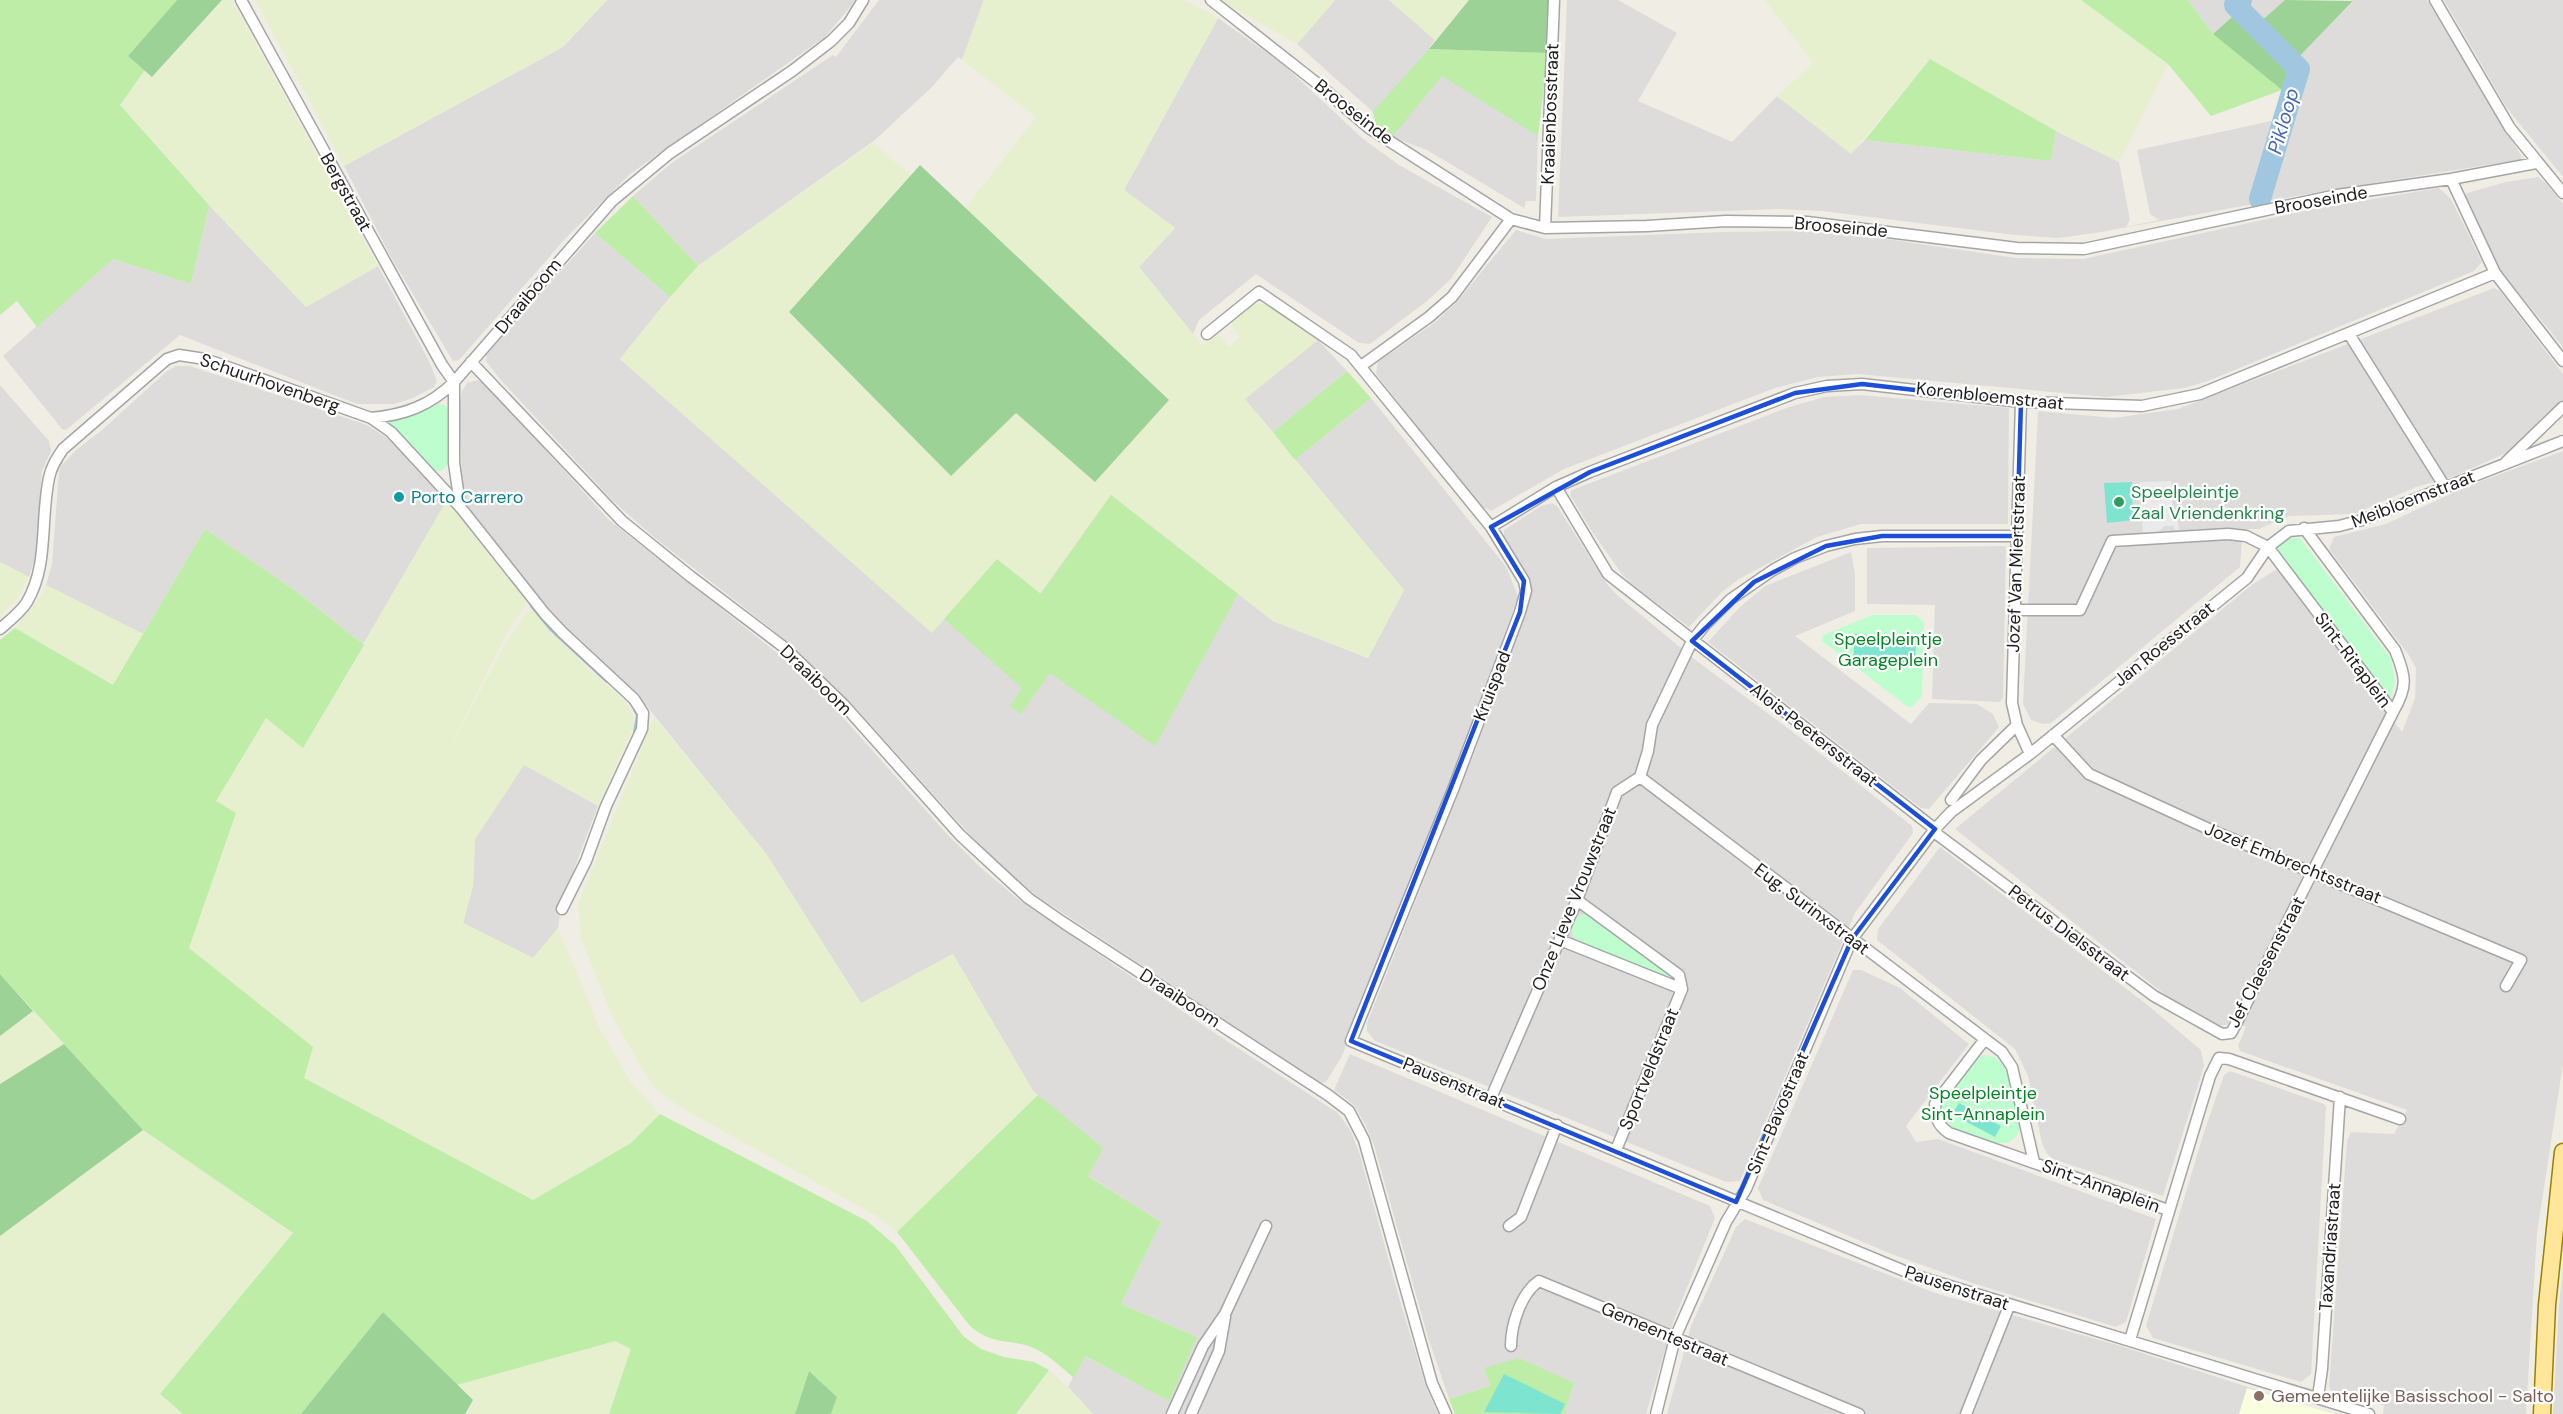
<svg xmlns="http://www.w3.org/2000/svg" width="2563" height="1414" viewBox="0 0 2563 1414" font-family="'DM Sans',sans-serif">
<rect width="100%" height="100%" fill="#f0eee4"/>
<!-- residential -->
<path fill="#dddcdb" d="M 607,0 L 856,0 L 825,37 L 630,174 L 565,239 L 459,360 L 453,361 L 392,259 L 344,166 L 563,47 Z
M 879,0 L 984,0 L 962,60 L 958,57 L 932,87 L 875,140 L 698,266 L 633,196 L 673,162 L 833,55 L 836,57 Z
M 1335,0 L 1389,0 L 1435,40 L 1429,48 L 1538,136 L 1536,201 L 1526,201 L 1524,208 L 1427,150 L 1392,137 L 1377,127 L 1373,112 L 1297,44 Z
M 1567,0 L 1618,0 L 1677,33 L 1638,101 L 1732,142 L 1777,96 L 1851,153 L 1865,140 L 2051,161 L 2056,131 L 2119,162 L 2130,220 L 2126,227 L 2159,220 L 2150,214 L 2137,150 L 2285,118 L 2298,77 L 2288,67 L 2353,2 L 2352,0 L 2427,0 L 2522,157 L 2519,160 L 2330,190 L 2101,232 L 2059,238 L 2015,235 L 1822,211 L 1780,209 L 1558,217 Z
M 2188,0 L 2285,0 L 2259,23 L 2243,7 L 2213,34 Z
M 2444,0 L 2563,0 L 2563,177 L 2506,107 Z
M 1218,18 L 1283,64 L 1362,138 L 1399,165 L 1492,217 L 1451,279 L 1427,301 L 1370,344 L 1359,343 L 1256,274 L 1199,320 L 1193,334 L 1139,267 L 1175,228 L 1124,190 Z
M 2538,177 L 2547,184 L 2563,204 L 2563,347 L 2501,271 L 2465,197 L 2467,193 L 2506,182 Z
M 2439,188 L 2451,199 L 2478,254 L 2482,262 L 2474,271 L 2208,381 L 2184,388 L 2106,397 L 1858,374 L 1818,377 L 1775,388 L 1564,469 L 1491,511 L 1478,504 L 1376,374 L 1378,362 L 1434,323 L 1455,304 L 1516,230 L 1546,239 L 1722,232 L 1806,231 L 1886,239 L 2016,258 L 2083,259 L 2313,209 Z
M 209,205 L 306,307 L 378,266 L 429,361 L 437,381 L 434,387 L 413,398 L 394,404 L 357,404 L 180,335 L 66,430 L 62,429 L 3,356 L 113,259 L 191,284 Z
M 595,233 L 670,297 L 620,359 L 932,632 L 997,559 L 1111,495 L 1273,621 L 1368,658 L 1404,590 L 1295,460 L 1371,398 L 1507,568 L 1518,597 L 1465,742 L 1342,1056 L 1326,1082 L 1320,1083 L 1031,892 L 988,855 L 851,703 L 792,645 L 655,538 L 613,501 L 499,378 L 486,361 L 487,354 Z
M 2494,288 L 2500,291 L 2563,374 L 2563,402 L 2508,452 L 2457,475 L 2416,487 L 2354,514 L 2289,516 L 2259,529 L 2246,529 L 2242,541 L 2240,567 L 2051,723 L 2043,724 L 2031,720 L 2023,704 L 2038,411 L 2114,418 L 2178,409 Z
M 1318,340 L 1347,371 L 1273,432 L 1244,399 Z
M 176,366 L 190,366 L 367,425 L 390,440 L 447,500 L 364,645 L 297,592 L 205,529 L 143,634 L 46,585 L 52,564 L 59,472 L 61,466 L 75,451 L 102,430 L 167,371 Z
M 477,380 L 484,382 L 608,519 L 781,656 L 823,695 L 946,833 L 980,867 L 1019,900 L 1207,1028 L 1338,1113 L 1351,1131 L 1360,1155 L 1396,1287 L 1426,1387 L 1438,1414 L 1093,1414 L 1068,1387 L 1084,1356 L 1169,1400 L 1197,1337 L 1121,1304 L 1161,1222 L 1087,1175 L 1038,1095 L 1033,1091 L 953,954 L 861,1004 L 767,855 L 645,704 L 554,619 L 463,503 L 459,410 L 462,391 L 467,383 Z
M 0,385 L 49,441 L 51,451 L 42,471 L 36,554 L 29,577 L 0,562 Z
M 1861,395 L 2009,408 L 2008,524 L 1861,524 L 1817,537 L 1739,579 L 1722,592 L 1689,627 L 1635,587 L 1622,574 L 1593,533 L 1570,495 L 1572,490 L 1789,407 L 1824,397 Z
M 2563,451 L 2563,1064 L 2537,1233 L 2526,1414 L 2383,1414 L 2384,1405 L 2354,1401 L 2333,1395 L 2329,1386 L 2347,1141 L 2351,1132 L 2394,1134 L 2407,1110 L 2240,1051 L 2238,1046 L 2246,1027 L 2231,1020 L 2227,1025 L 2218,1025 L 2168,997 L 1955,829 L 2253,584 L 2277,569 L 2402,732 L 2415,698 L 2416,668 L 2408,654 L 2329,549 L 2334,537 L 2386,524 L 2465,487 Z
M 1552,503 L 1557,506 L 1607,584 L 1617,595 L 1698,662 L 1789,729 L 1912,826 L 1913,833 L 1855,913 L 1740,1181 L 1726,1182 L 1375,1041 L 1367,1031 L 1367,1023 L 1474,754 L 1531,595 L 1530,582 L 1504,538 L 1504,530 L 1541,506 Z
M 2006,546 L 2003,697 L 2000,702 L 1932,699 L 1935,605 L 1867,604 L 1867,548 Z
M 1851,552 L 1855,574 L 1855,611 L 1795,636 L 1911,724 L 1929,703 L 1977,704 L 1993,714 L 1999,727 L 1929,809 L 1921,808 L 1904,795 L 1708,642 L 1739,608 L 1765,586 Z
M 524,764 L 598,806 L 562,901 L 558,928 L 533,958 L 463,923 L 473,886 L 475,839 Z
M 1940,847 L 2145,1003 L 2201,1050 L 2204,1066 L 2163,1196 L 2053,1159 L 2047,1154 L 2042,1143 L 2028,1076 L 2015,1049 L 1877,940 L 1878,929 Z
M 1853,970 L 1861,970 L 1900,988 L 1969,1044 L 1906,1126 L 1916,1142 L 1938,1139 L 2156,1219 L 2126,1322 L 2116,1327 L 1972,1283 L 1894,1255 L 1763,1200 L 1758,1188 Z
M 1350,1054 L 1710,1206 L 1715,1218 L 1674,1320 L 1646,1414 L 1564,1414 L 1574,1383 L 1484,1368 L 1490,1386 L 1449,1399 L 1427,1334 L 1374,1145 L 1365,1124 L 1354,1105 L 1334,1090 Z
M 2230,1071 L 2324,1104 L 2326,1107 L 2311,1374 L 2301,1382 L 2153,1338 L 2146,1326 L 2204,1132 L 2224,1075 Z
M 1745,1219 L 1935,1293 L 2117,1345 L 2333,1414 L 1667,1414 L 1691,1326 L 1736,1227 Z
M 2563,1268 L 2563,1414 L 2553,1414 L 2559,1305 Z"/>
<!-- education -->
<path fill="#f9ffde" d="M 2247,1388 L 2301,1404 L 2334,1414 L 2239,1414 Z"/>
<!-- farmland -->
<path fill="#e7f0ce" d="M 222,0 L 232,0 L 378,266 L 306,307 L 209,205 L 120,105 L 145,70 L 153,77 Z
M 255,0 L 607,0 L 563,47 L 344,166 Z
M 984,0 L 1185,0 L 1218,18 L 1124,190 L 1175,228 L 1139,267 L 1202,345 L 1213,337 L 1220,336 L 1229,347 L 1240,337 L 1232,327 L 1232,319 L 1252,304 L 1269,304 L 1318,340 L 1245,399 L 1404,590 L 1368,658 L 1273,621 L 1111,495 L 1040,594 L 997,560 L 932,633 L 620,359 L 670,297 L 698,266 L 873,143 L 911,175 L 789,313 L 951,476 L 1016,413 L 1095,482 L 958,217 L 1036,117 L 962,60 Z
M 1220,0 L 1335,0 L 1297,44 Z
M 1389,0 L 1469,0 L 1435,40 Z
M 1765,0 L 2081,0 L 2168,64 L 2119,162 L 2056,131 L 1930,59 L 1851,154 L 1777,96 L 1813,63 Z
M 447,500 L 528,603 L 510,627 L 443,762 L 505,644 L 530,608 L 585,666 L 624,700 L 634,717 L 633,728 L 598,806 L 524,765 L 475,839 L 473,886 L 463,923 L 533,958 L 558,928 L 600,1029 L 630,1081 L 660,1114 L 631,1143 L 533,1200 L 303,1078 L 189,948 L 236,813 L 216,801 L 238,762 L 266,718 L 303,747 Z
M 0,563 L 29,577 L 18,598 L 0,616 Z
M 46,585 L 143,634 L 113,685 L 15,628 L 36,603 Z
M 654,717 L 767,855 L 861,1003 L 953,954 L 1033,1091 L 1038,1095 L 897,1232 L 875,1215 L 683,1109 L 653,1087 L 613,1018 L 581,938 L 578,904 Z
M 33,1011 L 64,1044 L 0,1084 L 0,1036 Z
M 143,1130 L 293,1233 L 160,1394 L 183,1414 L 0,1414 L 0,1236 Z
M 614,1341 L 632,1349 L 609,1414 L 470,1414 L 467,1409 L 472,1400 L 457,1385 Z
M 1049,1370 L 1068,1387 L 1093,1414 L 1016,1414 Z"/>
<!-- grass -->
<path fill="#bdeda7" d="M 0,0 L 177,0 L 128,56 L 145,70 L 120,105 L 209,205 L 191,284 L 113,259 L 37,327 L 17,301 L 0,315 Z
M 2081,0 L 2188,0 L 2213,34 L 2282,90 L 2211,116 L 2168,64 Z
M 1429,49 L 1548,53 L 1538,136 L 1442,76 L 1392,137 L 1377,127 L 1373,112 Z
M 1930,59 L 2056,131 L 2051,161 L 1865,140 Z
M 633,196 L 698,266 L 670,297 L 595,233 Z
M 1347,371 L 1371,398 L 1295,460 L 1273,432 Z
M 1111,495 L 1238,594 L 1155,746 L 1050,673 L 1021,714 L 1010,706 L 1022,688 L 944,619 L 997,559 L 1041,594 Z
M 205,529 L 297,592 L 364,645 L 303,748 L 266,718 L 216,801 L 236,813 L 189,948 L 313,1047 L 304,1078 L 533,1200 L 631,1143 L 660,1114 L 867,1221 L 895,1245 L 964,1337 L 981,1349 L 1004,1357 L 1034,1362 L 1049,1370 L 1016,1414 L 831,1414 L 837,1397 L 809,1371 L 795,1414 L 609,1414 L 631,1349 L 615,1341 L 457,1385 L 383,1312 L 301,1414 L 183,1414 L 160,1394 L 293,1233 L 143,1130 L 0,974 L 0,640 L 15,628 L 113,685 Z
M 1038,1095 L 1103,1148 L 1088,1176 L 1161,1222 L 1121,1304 L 1197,1337 L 1169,1401 L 1085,1356 L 1074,1378 C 1061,1367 1047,1353 1031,1347 C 1006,1338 994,1346 970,1326 L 897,1232 Z
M 1519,1358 L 1574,1383 L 1564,1414 L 1455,1414 L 1449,1399 L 1490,1386 L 1484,1368 Z"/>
<!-- forest -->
<path fill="#9dd296" d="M 177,0 L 222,0 L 152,77 L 128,56 Z
M 1469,0 L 1549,0 L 1548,53 L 1429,49 Z
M 2285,0 L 2353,1 L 2289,67 L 2294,78 L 2282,90 L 2213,34 L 2243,7 L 2259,23 Z
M 920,165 L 1169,400 L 1095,482 L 1016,413 L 951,476 L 789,312 Z
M 0,974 L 33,1011 L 0,1036 Z
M 64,1044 L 143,1130 L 0,1236 L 0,1084 Z
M 383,1312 L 473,1400 L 465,1414 L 301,1414 Z
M 809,1371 L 837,1397 L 831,1414 L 795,1414 Z"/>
<!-- park -->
<path fill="#befdce" d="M 438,404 L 445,405 L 451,412 L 450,455 L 446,467 L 441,471 L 434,471 L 381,422 L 413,416 Z
M 2291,538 L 2300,538 L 2391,659 L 2395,682 L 2390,700 L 2277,551 L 2275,547 Z
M 1873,615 L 1916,615 L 1924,623 L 1922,696 L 1912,707 L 1908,707 L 1822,641 L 1823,635 Z
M 1587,913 L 1671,975 L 1672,979 L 1578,942 C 1569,934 1571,923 1579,916 Z
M 1984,1055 C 2000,1056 2008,1068 2012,1082 C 2015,1095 2024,1113 2020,1127 C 2015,1151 1991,1143 1975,1137 C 1960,1131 1938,1126 1942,1105 C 1945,1093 1969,1068 1977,1057 Z"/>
<!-- pitch -->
<path fill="#7de4cf" d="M 2132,482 L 2133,520 L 2107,523 L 2104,483 Z
M 1855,634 L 1916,638 L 1915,666 L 1853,662 Z
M 1959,1103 L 2001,1126 L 1995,1137 L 1952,1114 Z
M 1504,1374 L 1565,1404 L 1560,1414 L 1484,1412 Z"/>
<!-- parking -->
<path fill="#eaeaea" d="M 2171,481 L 2173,515 L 2174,521 L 2178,521 L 2179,530 L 2174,530 L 2174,526 L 2165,526 L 2153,536 L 2143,537 L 2140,482 Z"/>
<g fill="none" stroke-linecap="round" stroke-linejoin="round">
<!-- stream -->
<path stroke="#a1c7e0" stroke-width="4" d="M 532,606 L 551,629 L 607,681
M 635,732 L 638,715 L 635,710"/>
<!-- river -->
<path stroke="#a1c7e0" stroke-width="22" d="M 2241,0 L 2235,5 L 2299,69 L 2260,199"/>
<defs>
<path id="street" d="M 241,0 L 442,365 L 454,382 L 454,463 L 460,505
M 1211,0 L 1318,84 L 1369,128 L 1511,219 L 1545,228 L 1647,226 L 1726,221 L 1807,222 L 2017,248 L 2084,249 L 2337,195 L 2451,179 L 2536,163
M 2435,0 L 2510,128 L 2563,193
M 2451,179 L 2495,273 L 2563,361
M 1545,228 L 1554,0
M 1207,334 L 1259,292 L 1351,355 L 1491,527 L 1524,581 L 1526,591 L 1520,612 L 1454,787 L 1351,1041 L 1914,1275 L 2369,1414
M 2349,334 L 2445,487
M 471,362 L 622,521 L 690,576 L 785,648 L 844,705 L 960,835 L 1028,898 L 1064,923 L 1328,1095 L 1349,1111 L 1364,1140 L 1432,1383 L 1446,1414
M 1361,366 L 1429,317 L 1452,297 L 1511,219
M 2021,402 L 2012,703 L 2017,725 L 2030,754
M 371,418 L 391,432 L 461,508 L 545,614 L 563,633 L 634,699 L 643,713 L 642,729 L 606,806 L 586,861 L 562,909
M 2506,462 L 2563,407
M 1556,487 L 1608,574 L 1935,829 L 1938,835 L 2154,996 L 2222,1034 L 2231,1033 L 2236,1024 L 2393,712
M 1491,527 L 1556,487 L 1590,472 L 1795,393 L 1827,386 L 1862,384 L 2021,402 L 2142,406 L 2200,394 L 2495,273
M 2015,610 L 2080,610 L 2112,541 L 2228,534 L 2246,536 L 2268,547 L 2393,712 C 2408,686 2406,677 2395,650 L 2304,528
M 0,629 C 9,621 21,612 27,602 C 49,564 40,520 49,478 C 51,467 57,458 63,449 L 167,359 L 179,355 L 205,359 L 371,418 C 404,415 430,406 454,382 L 612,201 L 670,153 L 792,71 L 831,41 L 849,23 L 863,0
M 2053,735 L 2089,774 L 2211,830 L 2521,960 L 2506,986
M 1640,777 L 2002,1052 L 2012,1067 L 2034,1162
M 1951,800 L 1981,760 L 2017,725
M 1577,900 L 1679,975 L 1682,989 L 1616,1150
M 1560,940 L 1682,989
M 1985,1039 L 1935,1104 C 1936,1118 1937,1125 1949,1133 L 2168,1210
M 1491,1098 L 1577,900 L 1617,792 L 1640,777 L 1648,751 L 1652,725 L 1692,641 L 1705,625 L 1731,599 L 1773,570 L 1795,558 L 1826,546 L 1855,539 L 1882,536 L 2017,536
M 1509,1226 L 1521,1217 L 1557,1125
M 2130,1340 L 2210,1076 L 2219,1058 L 2229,1059 L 2400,1119
M 1511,1346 C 1511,1325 1521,1293 1539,1281 L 1859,1414
M 2318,1397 L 2322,1369 L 2340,1097
M 1172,1414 L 1203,1346 L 1225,1314 L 1266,1226
M 1191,1414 L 1219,1351 L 1225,1317
M 1656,1414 L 1675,1338 L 1726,1222 L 1746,1189 L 1852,939 L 1935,829 L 1951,812 L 2030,754 L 2247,578 L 2268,547 L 2289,531 L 2339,526 L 2362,520 L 2563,441
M 1966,1414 L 2009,1306"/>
<path id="primary" d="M 2542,1414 L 2547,1305 L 2563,1152"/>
</defs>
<!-- street casing -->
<use href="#street" stroke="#a5a5a5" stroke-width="13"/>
<!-- primary casing -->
<use href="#primary" stroke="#998200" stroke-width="19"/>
<!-- street -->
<use href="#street" stroke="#fff" stroke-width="10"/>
<!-- primary -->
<use href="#primary" stroke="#ffe69a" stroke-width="16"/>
</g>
<!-- marked area -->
<path fill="none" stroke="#1d4ed8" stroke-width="4.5" stroke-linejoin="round" d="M 1862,384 L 2021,402 L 2017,536 L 1882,536 L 1826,546 L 1754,582 L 1692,641 L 1935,829 L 1852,939 L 1736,1202 L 1351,1041 L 1520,612 L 1524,581 L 1491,527 L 1590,472 L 1795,393 Z"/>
<!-- markers -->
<circle fill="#0f9aa8" stroke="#fff" stroke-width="2" cx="399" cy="497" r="6"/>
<circle fill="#2e9e5b" stroke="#fff" stroke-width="2" cx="2119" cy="502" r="6"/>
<circle fill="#8d6e63" stroke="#fff" stroke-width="2" cx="2259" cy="1396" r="6"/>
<g text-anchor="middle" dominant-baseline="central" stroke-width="4.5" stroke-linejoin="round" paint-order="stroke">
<!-- street labels -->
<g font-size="18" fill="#1e1e1e" stroke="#fff">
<text transform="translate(1354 112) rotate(38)">Brooseinde</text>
<text transform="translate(1550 114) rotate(-88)">Kraaienbosstraat</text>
<text transform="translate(346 192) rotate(61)">Bergstraat</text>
<text transform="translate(2321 200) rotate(-10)">Brooseinde</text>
<text transform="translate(1841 227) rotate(5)">Brooseinde</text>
<text transform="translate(528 296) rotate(-50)">Draaiboom</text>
<text transform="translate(270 383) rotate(19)">Schuurhovenberg</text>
<text transform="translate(1990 396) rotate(6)">Korenbloemstraat</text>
<text transform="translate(2413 499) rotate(-21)">Meibloemstraat</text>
<text transform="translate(2016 564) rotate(-88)">Jozef Van Miertstraat</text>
<text transform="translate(2164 644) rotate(-39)">Jan Roesstraat</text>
<text transform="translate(2353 660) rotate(53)">Sint-Ritaplein</text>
<text transform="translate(816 680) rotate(44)">Draaiboom</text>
<text transform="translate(1492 686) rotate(-69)">Kruispad</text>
<text transform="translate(1814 735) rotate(38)">Alois Peetersstraat</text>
<text transform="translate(2293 863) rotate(22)">Jozef Embrechtsstraat</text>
<text transform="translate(1574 899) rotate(-68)">Onze Lieve Vrouwstraat</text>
<text transform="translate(1812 909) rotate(37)">Eug. Surinxstraat</text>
<text transform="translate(2069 933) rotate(37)">Petrus Dielsstraat</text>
<text transform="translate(2266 962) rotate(-62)">Jef Claesenstraat</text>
<text transform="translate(1180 998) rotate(33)">Draaiboom</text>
<text transform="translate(1649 1069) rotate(-68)">Sportveldstraat</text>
<text transform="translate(1454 1083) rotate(22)">Pausenstraat</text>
<text transform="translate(1778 1113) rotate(-67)">Sint-Bavostraat</text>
<text transform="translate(2101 1186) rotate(20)">Sint-Annaplein</text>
<text transform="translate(2330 1247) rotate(-86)">Taxandriastraat</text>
<text transform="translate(1957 1288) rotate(18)">Pausenstraat</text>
<text transform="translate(1665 1334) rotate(23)">Gemeentestraat</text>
</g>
<!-- leisure labels -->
<g font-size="18" fill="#27864d" stroke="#fff" text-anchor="start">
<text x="2131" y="492">Speelpleintje<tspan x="2131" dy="21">Zaal Vriendenkring</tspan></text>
</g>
<!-- culture labels -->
<g font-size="18" fill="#0d838f" stroke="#fff" text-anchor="start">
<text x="411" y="497">Porto Carrero</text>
</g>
<!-- park labels -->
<g font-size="18" fill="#058426" stroke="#fff">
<text x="1888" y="639">Speelpleintje<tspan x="1888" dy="21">Garageplein</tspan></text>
<text x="1983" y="1093">Speelpleintje<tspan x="1983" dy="21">Sint-Annaplein</tspan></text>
</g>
<!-- education labels -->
<g font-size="18" fill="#785e54" stroke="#fff" text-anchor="start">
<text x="2271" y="1396">Gemeentelijke Basisschool - Salto</text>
</g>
<!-- water labels -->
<g font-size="20" font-style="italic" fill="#4468b4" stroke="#fff">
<text transform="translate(2283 121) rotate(-74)">Pikloop</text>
</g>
</g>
</svg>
